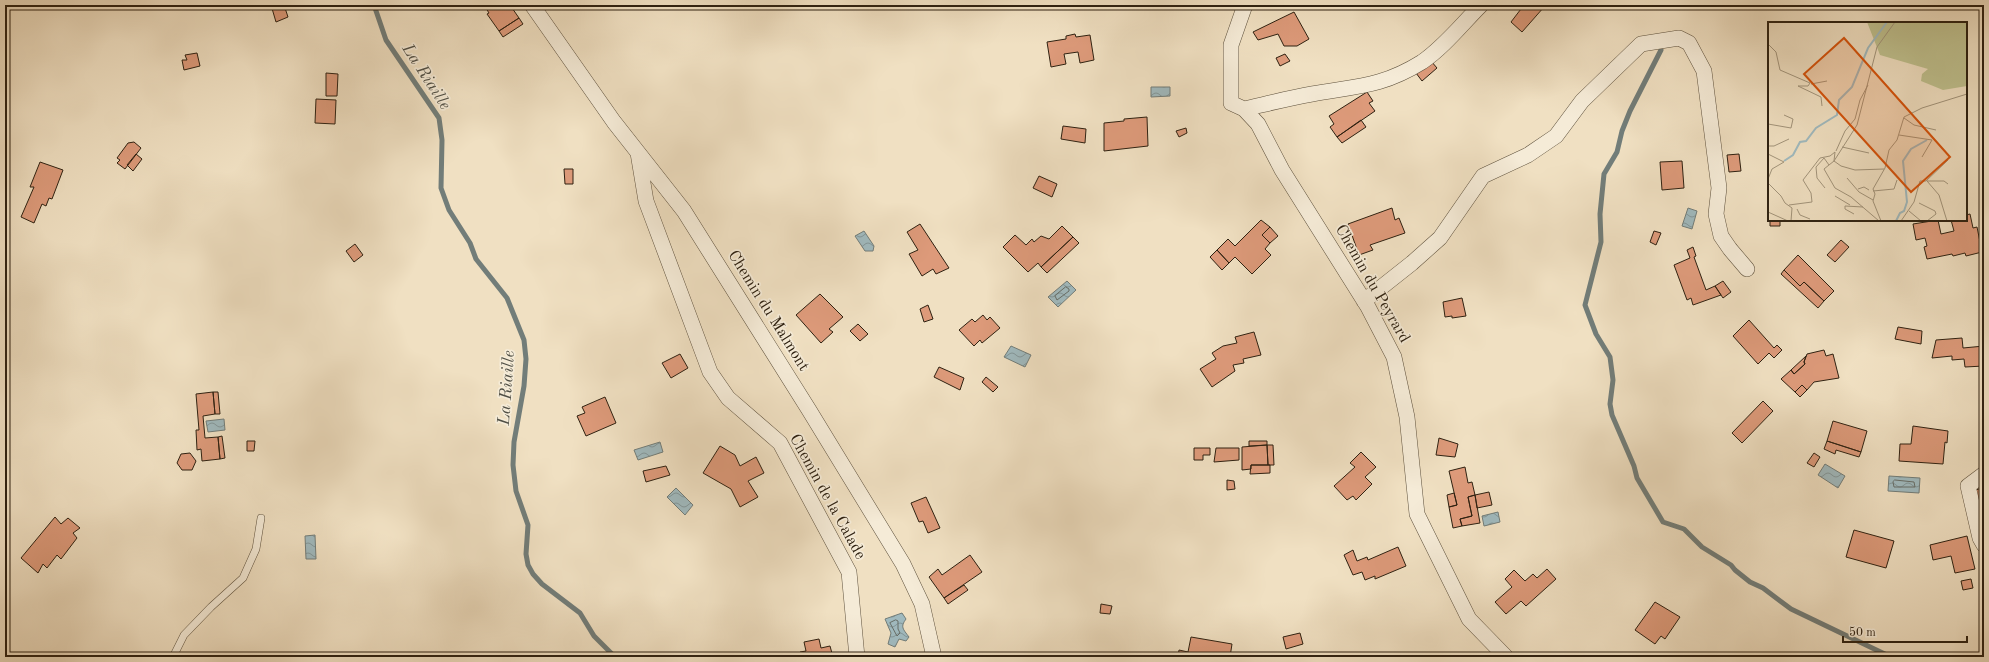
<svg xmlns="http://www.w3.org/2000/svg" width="1989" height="662" viewBox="0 0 1989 662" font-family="'Old Standard TT',serif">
<defs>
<pattern id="water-waves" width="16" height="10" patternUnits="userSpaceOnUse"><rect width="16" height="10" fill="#a0babf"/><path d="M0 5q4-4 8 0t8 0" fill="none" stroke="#83979a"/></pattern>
</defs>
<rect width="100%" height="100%" fill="#f0e0c2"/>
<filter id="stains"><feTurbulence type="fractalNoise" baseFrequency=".005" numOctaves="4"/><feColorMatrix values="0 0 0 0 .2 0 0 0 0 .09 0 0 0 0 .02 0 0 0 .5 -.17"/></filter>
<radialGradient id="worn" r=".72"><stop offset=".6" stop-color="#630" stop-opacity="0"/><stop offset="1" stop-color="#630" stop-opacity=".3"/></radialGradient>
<!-- water -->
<path fill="url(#water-waves)" stroke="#727d79" d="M 1151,87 L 1170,87 L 1170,96 L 1151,97 Z
M 1688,208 L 1697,211 L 1692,229 L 1682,226 Z
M 864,231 L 874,246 L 873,251 L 865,251 L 855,236 Z
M 1067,281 L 1076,290 L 1058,307 L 1048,297 Z
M 1011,346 L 1031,355 L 1025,367 L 1004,357 Z
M 224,419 L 225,430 L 208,432 L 206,421 Z
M 660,442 L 663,452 L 638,460 L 634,450 Z
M 1825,464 L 1845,476 L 1838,488 L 1818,475 Z
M 1889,476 L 1920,478 L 1919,493 L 1888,491 Z
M 676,488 L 693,505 L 685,515 L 667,497 Z
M 1498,512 L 1500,522 L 1484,526 L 1482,516 Z
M 315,535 L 316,559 L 306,559 L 305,536 Z
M 902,613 L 906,619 C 900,627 903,629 909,637 L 906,641 L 899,639 L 895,647 L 888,644 L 891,633 L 885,619 Z"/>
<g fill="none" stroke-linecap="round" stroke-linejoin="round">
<!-- shore -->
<path stroke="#676e68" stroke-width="1" d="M 1066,287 L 1069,289 L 1069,291 L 1057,300 L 1055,296 Z
M 1895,480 L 1914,482 L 1915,487 L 1894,487 L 1893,482 Z
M 896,620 L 898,621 L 898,629 L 900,633 L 897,636 L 890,623 Z"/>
<!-- stream -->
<path stroke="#727d79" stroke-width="5" d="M 374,5 L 386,40 L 439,118 L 442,140 L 441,188 L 449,210 L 470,243 L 476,259 L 507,298 L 524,340 L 526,359 L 524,386 L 514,442 L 513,465 L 516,491 L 528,525 L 526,554 L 528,565 L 533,574 L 542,584 L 580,613 L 594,636 L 615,657
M 1661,50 L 1630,111 L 1622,131 L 1617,152 L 1604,174 L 1600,214 L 1601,242 L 1585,305 L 1596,334 L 1610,357 L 1613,380 L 1610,404 L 1612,415 L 1634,466 L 1637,478 L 1663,522 L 1684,529 L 1702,547 L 1731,565 L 1735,570 L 1750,582 L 1763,588 L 1791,609 L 1891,657"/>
</g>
<!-- building -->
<path fill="#dd9a7a" stroke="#2e2111" d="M 271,5 L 284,5 L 288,17 L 276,22 Z
M 484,5 L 510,5 L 519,18 L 499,31 L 487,14 L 489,13 Z
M 1524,5 L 1542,5 L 1544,7 L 1522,32 L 1511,22 Z
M 1294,12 L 1309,39 L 1297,46 L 1284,46 L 1278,34 L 1258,40 L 1253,32 Z
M 519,18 L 523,24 L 503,37 L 499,31 Z
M 1075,34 L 1076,37 L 1090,35 L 1094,60 L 1080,63 L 1078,52 L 1064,54 L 1066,64 L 1051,67 L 1047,42 L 1066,39 L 1066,36 Z
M 197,53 L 200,66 L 184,70 L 182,60 L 187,60 L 185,55 Z
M 1285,54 L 1290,61 L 1280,66 L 1276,58 Z
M 1431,61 L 1437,68 L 1422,81 L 1416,73 Z
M 326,73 L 338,74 L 337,96 L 326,96 Z
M 1367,92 L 1373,101 L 1369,103 L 1375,111 L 1337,137 L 1330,127 L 1334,124 L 1329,116 Z
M 316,99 L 336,100 L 335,124 L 315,123 Z
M 1147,117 L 1148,146 L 1104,151 L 1104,123 L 1124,121 L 1124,119 Z
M 1361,120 L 1366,127 L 1342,143 L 1337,137 Z
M 1063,126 L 1086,129 L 1085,143 L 1061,139 Z
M 1186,128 L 1187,133 L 1179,137 L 1176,131 Z
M 134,142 L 141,148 L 125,169 L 117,163 L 120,160 L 117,158 L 128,143 Z
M 136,154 L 142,159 L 133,171 L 127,165 Z
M 1739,154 L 1741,171 L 1729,172 L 1727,155 Z
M 1682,161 L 1684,188 L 1662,190 L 1660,162 Z
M 40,162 L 63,170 L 52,199 L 49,198 L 46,206 L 42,204 L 34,223 L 21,217 L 34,187 L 30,187 Z
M 564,169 L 573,169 L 573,184 L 565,184 Z
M 1039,176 L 1057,184 L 1052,197 L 1033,188 Z
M 1769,200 L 1769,220 L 1789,221 L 1780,221 L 1780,226 L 1770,226 L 1770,221 L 1768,220 Z
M 1392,208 L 1395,220 L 1399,218 L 1405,233 L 1370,245 L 1373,250 L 1359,255 L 1348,224 Z
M 1970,214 L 1973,228 L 1977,227 L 1982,252 L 1966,256 L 1965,253 L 1953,256 L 1952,254 L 1927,259 L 1924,247 L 1927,246 L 1925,238 L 1916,240 L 1913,224 L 1938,220 L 1941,234 L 1954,231 L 1951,220 L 1966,220 L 1966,215 Z
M 1261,220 L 1270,227 L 1262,235 L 1270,243 L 1265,249 L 1271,255 L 1252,274 L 1235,257 L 1229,263 L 1217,250 L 1228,239 L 1235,246 Z
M 920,224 L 949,268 L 936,274 L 933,269 L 922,276 L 909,254 L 918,250 L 907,232 Z
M 1062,226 L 1073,237 L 1041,267 L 1038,263 L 1028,272 L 1003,247 L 1015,235 L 1026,245 L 1032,239 L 1034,242 L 1041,236 L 1049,239 Z
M 1270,227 L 1278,236 L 1270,243 L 1262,235 Z
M 1654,231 L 1661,233 L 1656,245 L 1650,242 Z
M 1073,237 L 1079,243 L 1047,273 L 1041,267 Z
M 1841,240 L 1849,247 L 1835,262 L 1827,255 Z
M 355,244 L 363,255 L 354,262 L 346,251 Z
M 1693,247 L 1696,256 L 1694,257 L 1706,290 L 1715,286 L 1721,295 L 1693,305 L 1691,298 L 1687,300 L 1674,265 L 1690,258 L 1687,250 Z
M 1217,250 L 1229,263 L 1222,270 L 1210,257 Z
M 1798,255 L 1834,291 L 1824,301 L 1804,282 L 1800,286 L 1784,270 Z
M 1784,270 L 1800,286 L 1804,282 L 1824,301 L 1818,308 L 1781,274 Z
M 1723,281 L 1731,292 L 1723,298 L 1715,286 Z
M 820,294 L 843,317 L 829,329 L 833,332 L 821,343 L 796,315 Z
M 1462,298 L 1466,316 L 1452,318 L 1452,316 L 1445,317 L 1443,302 Z
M 928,305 L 933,319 L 924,322 L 920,309 Z
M 983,315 L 987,320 L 990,317 L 1000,328 L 982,343 L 980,340 L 974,346 L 959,330 L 972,319 L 975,322 Z
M 1749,320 L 1774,348 L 1777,345 L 1782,350 L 1774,358 L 1769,353 L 1758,364 L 1733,336 Z
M 858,324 L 868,334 L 860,341 L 850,331 Z
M 1898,327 L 1922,331 L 1921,344 L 1895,339 Z
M 1254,332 L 1261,355 L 1243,359 L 1244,363 L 1233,365 L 1235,371 L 1212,387 L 1200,369 L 1216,359 L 1212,353 L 1223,346 L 1237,343 L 1235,337 Z
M 1962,338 L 1963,348 L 1984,346 L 1984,366 L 1965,367 L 1964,359 L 1952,360 L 1952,356 L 1932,358 L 1936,340 Z
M 1824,350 L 1826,356 L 1833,354 L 1839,378 L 1814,382 L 1807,390 L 1802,385 L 1795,392 L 1781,379 L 1791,370 L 1794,374 L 1805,364 L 1804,362 L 1807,354 Z
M 680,354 L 688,368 L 671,378 L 662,363 Z
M 1806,356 L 1804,362 L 1805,364 L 1794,374 L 1791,370 Z
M 939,367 L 964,378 L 960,390 L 934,377 Z
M 986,377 L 998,387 L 993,392 L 982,382 Z
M 1802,385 L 1807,390 L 1800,397 L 1795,392 Z
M 213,392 L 215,414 L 203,416 L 205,438 L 218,437 L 220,459 L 202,461 L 201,449 L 197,450 L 196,430 L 199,430 L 196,394 Z
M 213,392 L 218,392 L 220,414 L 215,414 Z
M 605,397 L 616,423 L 586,436 L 577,416 L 585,413 L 582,407 Z
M 1763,401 L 1773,411 L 1742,443 L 1732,433 Z
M 1833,421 L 1867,431 L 1861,452 L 1827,441 Z
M 1913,426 L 1948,431 L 1947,443 L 1945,442 L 1943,464 L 1899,461 L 1900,444 L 1911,444 Z
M 222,436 L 225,458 L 220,459 L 218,437 Z
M 1439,438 L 1458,444 L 1455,457 L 1436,455 Z
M 247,441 L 255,441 L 254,451 L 247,451 Z
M 1249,441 L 1267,441 L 1267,445 L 1249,446 Z
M 1827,441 L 1861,452 L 1859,457 L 1836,450 L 1835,454 L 1824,449 Z
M 1267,445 L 1273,445 L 1274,465 L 1268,465 Z
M 1267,445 L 1268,465 L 1251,465 L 1251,469 L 1242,470 L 1242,447 Z
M 720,446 L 735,455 L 740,466 L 756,457 L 764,473 L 748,481 L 758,497 L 740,507 L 731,489 L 703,473 Z
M 1194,448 L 1210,448 L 1210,455 L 1203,455 L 1203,460 L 1194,460 Z
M 1216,448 L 1239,448 L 1239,460 L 1214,462 Z
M 1361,452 L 1376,467 L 1365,477 L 1372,484 L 1356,500 L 1353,496 L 1347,500 L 1334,486 L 1355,467 L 1350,463 Z
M 190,453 L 196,461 L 192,470 L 182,470 L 177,463 L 181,454 Z
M 1814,453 L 1820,457 L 1814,467 L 1807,463 Z
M 1251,465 L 1270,465 L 1270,473 L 1250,474 Z
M 666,466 L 670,475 L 646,482 L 643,471 Z
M 1465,467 L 1468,483 L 1472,482 L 1475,495 L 1468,497 L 1472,516 L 1460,519 L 1462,526 L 1453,528 L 1449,507 L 1457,505 L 1449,471 Z
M 1227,480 L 1234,481 L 1235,489 L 1227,490 Z
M 1984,486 L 1984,499 L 1978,503 L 1973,492 Z
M 1489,492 L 1492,505 L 1477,508 L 1475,495 Z
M 1454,493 L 1457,505 L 1449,507 L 1447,495 Z
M 1475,495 L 1480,523 L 1462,526 L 1460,519 L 1472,516 L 1468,497 Z
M 926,497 L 940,528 L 928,533 L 923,521 L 919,522 L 911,503 Z
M 55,517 L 61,524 L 68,518 L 80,528 L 73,533 L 77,538 L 61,559 L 57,555 L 47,568 L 43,564 L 38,573 L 21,558 Z
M 1854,530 L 1894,541 L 1886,568 L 1846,557 Z
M 1967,536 L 1975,569 L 1955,573 L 1951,556 L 1933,560 L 1930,545 Z
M 1398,547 L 1406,566 L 1375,579 L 1375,576 L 1365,580 L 1362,572 L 1353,575 L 1344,555 L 1353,550 L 1357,561 L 1367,557 L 1368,560 Z
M 970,555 L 982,572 L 944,598 L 929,577 L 938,569 L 942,575 Z
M 1547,569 L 1556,579 L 1526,606 L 1521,601 L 1506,614 L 1495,602 L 1512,587 L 1505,579 L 1514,570 L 1525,581 L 1533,574 L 1537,578 Z
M 1971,579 L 1973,588 L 1963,590 L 1961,581 Z
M 964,585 L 968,590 L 948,604 L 944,598 Z
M 1655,602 L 1680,617 L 1665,639 L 1661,636 L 1655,644 L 1635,630 Z
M 1101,604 L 1112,606 L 1110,614 L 1100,613 Z
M 1300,633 L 1303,644 L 1286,649 L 1283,637 Z
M 1191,637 L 1232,644 L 1230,657 L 1178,657 L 1179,650 L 1188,652 Z
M 819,639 L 821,648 L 830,646 L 833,657 L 801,657 L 800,652 L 806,651 L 804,642 Z"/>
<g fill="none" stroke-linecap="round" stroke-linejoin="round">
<defs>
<path id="lane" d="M 173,657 L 184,635 L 211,607 L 243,578 L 256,549 L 261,518"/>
<path id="street" d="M 532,5 L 614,122 L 684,211 L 809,410 L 903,564 L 922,604 L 934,657
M 1245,5 L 1231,45 L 1231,103 L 1244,109 L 1258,124 L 1282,170 L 1368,307 L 1394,357 L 1407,417 L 1417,514 L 1469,619 L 1506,657
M 1244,109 C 1266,104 1289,98 1312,94 C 1356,86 1382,87 1422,62 C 1444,47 1462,24 1481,5
M 638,153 L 646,201 L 710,372 L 728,398 L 780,443 L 849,572 L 857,657
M 1364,301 L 1412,263 L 1440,238 L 1483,176 L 1528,155 L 1556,136 L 1582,101 L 1641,44 L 1679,38 L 1689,43 L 1704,71 L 1719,188 L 1716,214 L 1721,236 L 1730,249 L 1747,269
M 1984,474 L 1968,486 L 1980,538 L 1984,545"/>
</defs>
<!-- lane casing -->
<use href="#lane" stroke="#5e513d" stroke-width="8"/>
<!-- street casing -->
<use href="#street" stroke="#5e513d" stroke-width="16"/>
<!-- lane -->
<use href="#lane" stroke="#f5ebd7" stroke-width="7"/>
<!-- street -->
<use href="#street" stroke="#f5ebd7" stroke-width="15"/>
</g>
<g text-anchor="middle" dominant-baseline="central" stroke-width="3.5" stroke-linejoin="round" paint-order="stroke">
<!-- street labels -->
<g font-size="16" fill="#2e2111" stroke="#f5ebd7">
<text transform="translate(1372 284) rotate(60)">Chemin du Peyrard</text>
<text transform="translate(768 311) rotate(58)">Chemin du Malmont</text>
<text transform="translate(827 497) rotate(61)">Chemin de la Calade</text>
</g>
<!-- water labels -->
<g font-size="17" font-style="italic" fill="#504f45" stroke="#f5ebd7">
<text transform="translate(426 77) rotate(57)">La Riaille</text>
<text transform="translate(507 388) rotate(-86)">La Riaille</text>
</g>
</g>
<!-- overview -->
<g transform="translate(1768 22)">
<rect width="199" height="199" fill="#f0e0c2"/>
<path d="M 99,0 L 199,0 L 199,64 L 175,68 L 153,59 L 154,52 L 160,47 L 112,33 Z" fill="#bfc18f"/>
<path fill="none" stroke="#a0babf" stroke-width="2" d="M 16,139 L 25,133 L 32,120 L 38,119 L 48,106 L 69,93 L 71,78 L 84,65 L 100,26 L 119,0M 128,199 L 132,191 L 136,189 L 139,180 L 135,139 L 143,127 L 159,118"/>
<path fill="none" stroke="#a2947b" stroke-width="1" d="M 0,22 L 8,30 L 12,48 L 42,61 L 40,64 L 30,64 L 53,75 L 54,84M 43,62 L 59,59M 136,96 L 146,103 L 168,108M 0,102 L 23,106 L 25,97 L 16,93M 131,113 L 164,118 L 154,135M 0,124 L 6,124 L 21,117M 74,125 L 101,131M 68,129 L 77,109 L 87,97 L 92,78 L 100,63M 0,132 L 16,140 L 4,147 L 0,157M 79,156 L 91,170 L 105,178M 0,161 L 13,174 L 17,181 L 24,186 L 23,199M 57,166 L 49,156 L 48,145 L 56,136 L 61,143M 90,167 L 96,165 L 101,168M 105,169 L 126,167 L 129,158M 67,174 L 82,183M 151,181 L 167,189 L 168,192 L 159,199M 21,183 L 44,180 L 43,171 L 35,158 L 52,136 L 62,134 L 67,130 L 66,139 L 73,144 L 87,148 L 116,147M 29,187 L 32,193 L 42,197M 141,189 L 153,199M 0,190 L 20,199M 86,192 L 77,187 L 77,184 L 95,185M 111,199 L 83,175 L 67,166 L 56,147 L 66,139 L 89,103 L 109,25 L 127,0M 113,199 L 105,179 L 107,172 L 105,167 L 117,146 L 121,128 L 129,118 L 136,95 L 154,86 L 199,72M 133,199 L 146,180 L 152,159 L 158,159 L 180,138M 179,199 L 171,173 L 159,159 L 176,159 L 180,162"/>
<path fill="#d5530c" fill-opacity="0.15" stroke="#d5530c" stroke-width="2" d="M 76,16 L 182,135 L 143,170 L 36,52 Z"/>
<rect width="199" height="199" fill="none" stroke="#2e2111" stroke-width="2"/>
</g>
<!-- margin -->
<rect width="1989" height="662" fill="none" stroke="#f0e0c2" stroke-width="20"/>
<rect x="6" y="6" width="1977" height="650" fill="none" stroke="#2e2111" stroke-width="2"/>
<rect x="10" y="10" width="1969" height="642" fill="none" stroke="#2e2111"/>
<!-- scale -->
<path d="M1843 636v6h124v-6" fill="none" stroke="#2e2111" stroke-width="2"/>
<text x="1849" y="636" font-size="12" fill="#2e2111" stroke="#f5ebd7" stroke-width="3" paint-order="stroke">50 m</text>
<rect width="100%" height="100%" filter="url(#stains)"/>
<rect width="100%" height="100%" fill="url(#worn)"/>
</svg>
